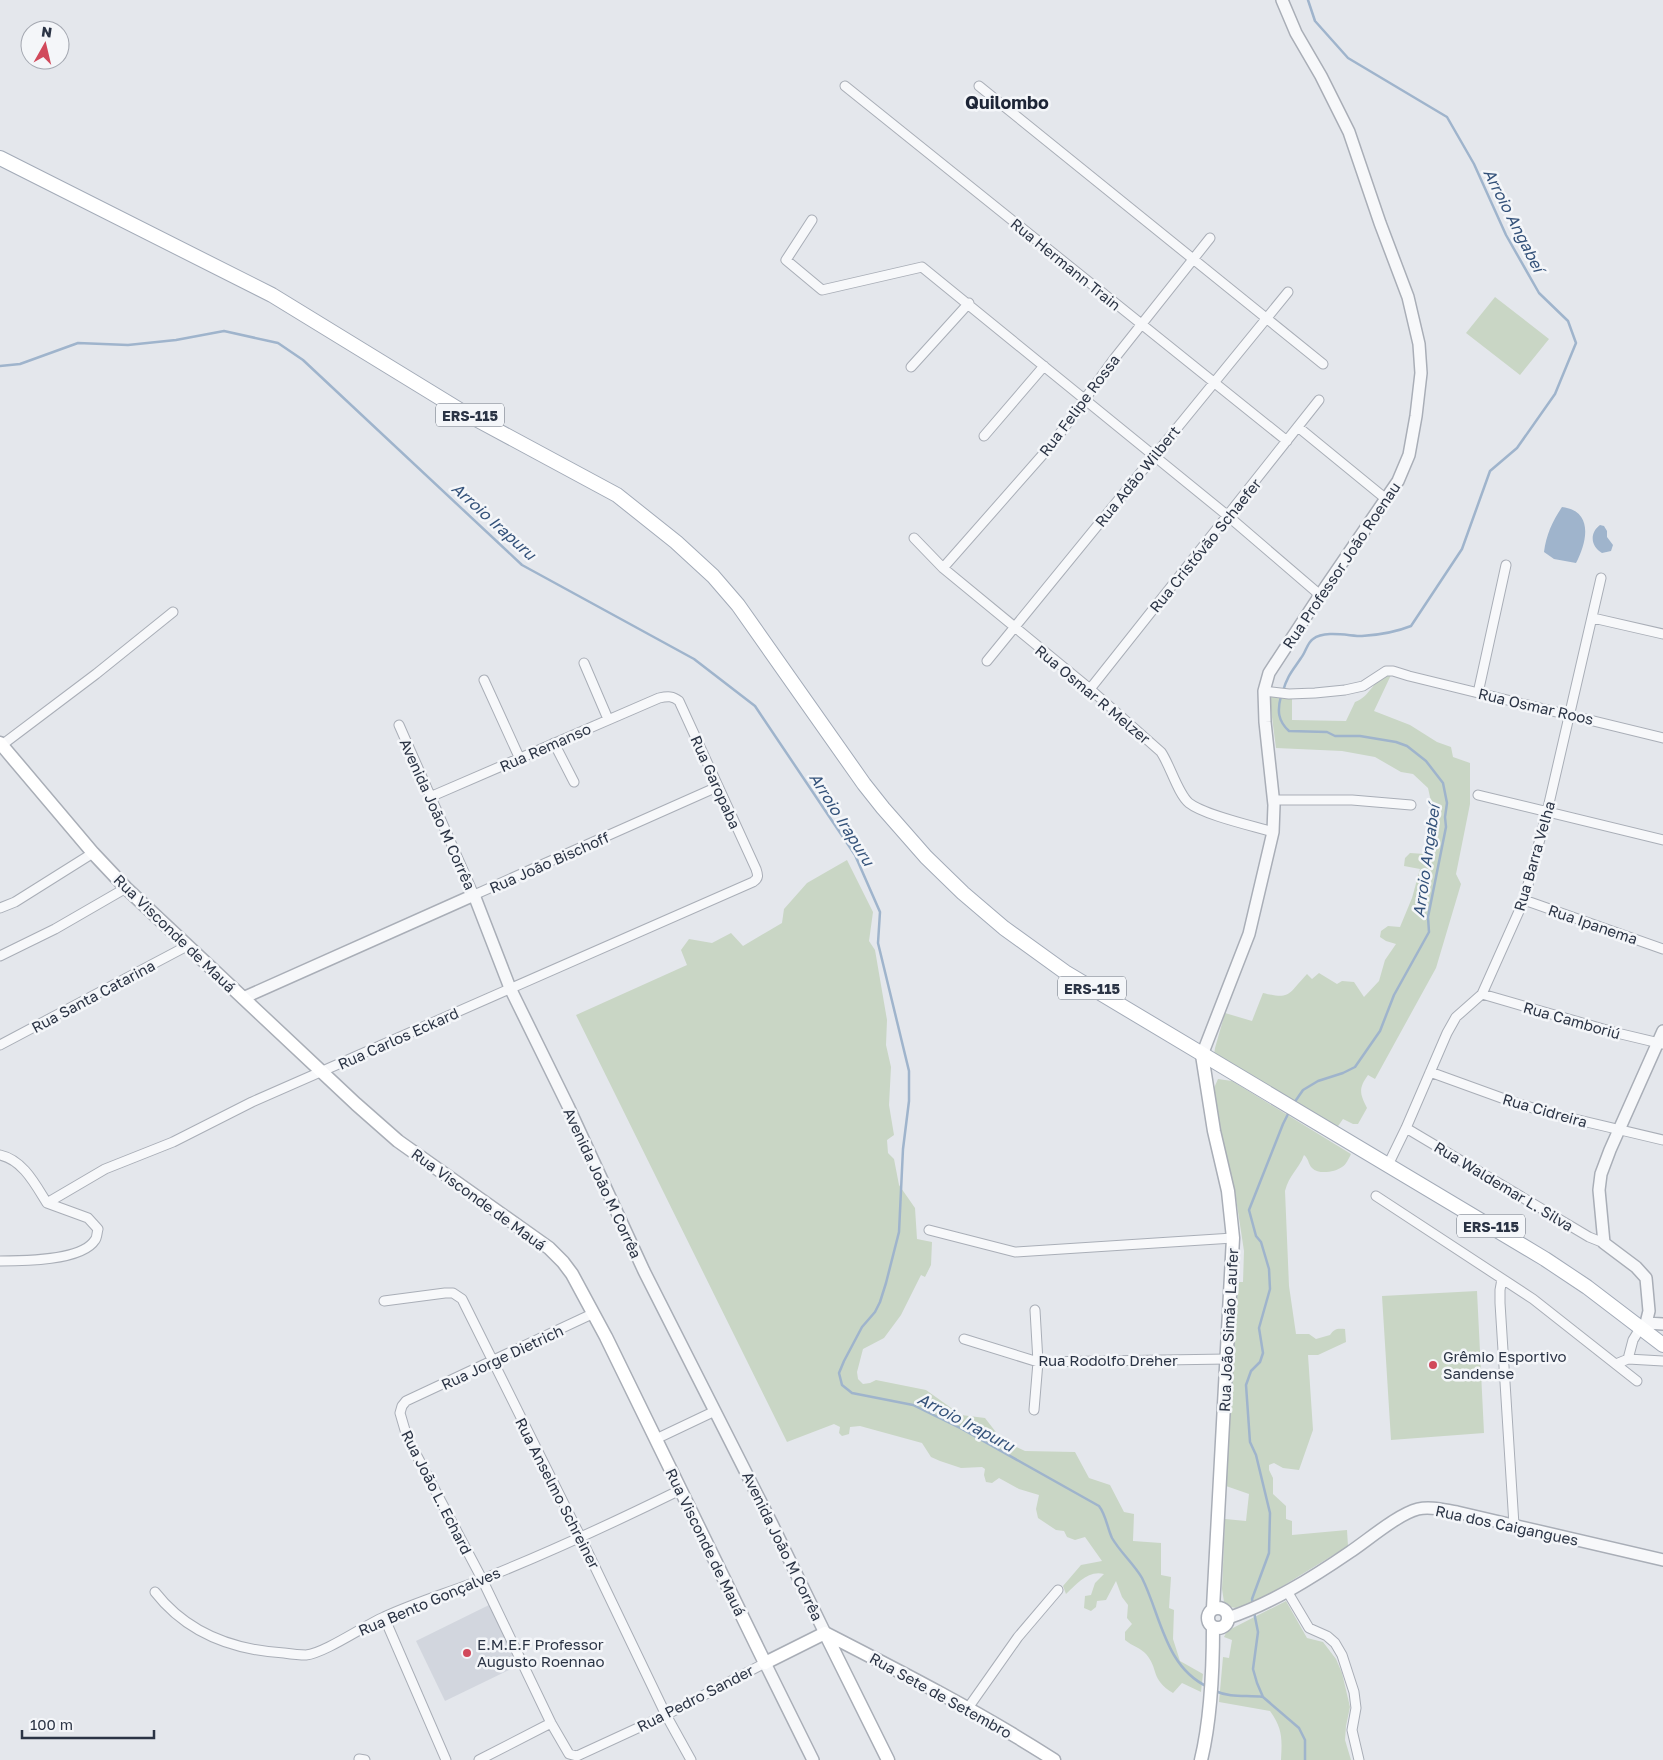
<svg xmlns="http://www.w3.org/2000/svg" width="1663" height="1760" viewBox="0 0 1663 1760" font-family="'Golos Text',sans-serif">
<rect width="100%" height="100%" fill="#e4e7ec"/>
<!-- built -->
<path fill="#d2d6de" d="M 489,1605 L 519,1665 L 445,1701 L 416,1641 Z"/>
<!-- green -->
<path fill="#c9d6c5" d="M 1495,297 L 1549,339 L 1520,375 L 1466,333 Z
M 1391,675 L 1374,711 L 1410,725 L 1437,742 L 1451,747 L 1453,757 L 1470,763 L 1470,804 L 1456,874 L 1461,884 L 1436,968 L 1375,1079 L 1368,1075 C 1358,1089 1360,1094 1367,1108 L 1358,1124 L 1353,1124 L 1343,1119 L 1336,1129 L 1214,1055 L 1215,1048 L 1225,1013 L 1252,1021 L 1263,993 C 1291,1000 1288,994 1307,974 L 1312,979 L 1319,973 L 1337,984 L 1342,981 L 1354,982 L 1364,997 L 1379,981 L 1385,960 L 1396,944 L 1386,941 L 1380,937 L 1381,931 L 1388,926 L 1400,927 L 1412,898 L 1420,869 L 1404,866 L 1405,858 L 1410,853 L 1425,854 L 1432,806 L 1428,788 L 1413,774 L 1401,772 L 1375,757 L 1342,751 L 1276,748 L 1269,694 L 1292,698 L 1292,720 L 1346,721 L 1355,702 C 1372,696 1372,678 1391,675 Z
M 847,860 L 873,912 L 869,941 L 875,950 L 887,1020 L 886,1045 L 891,1067 L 889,1105 L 894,1135 L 887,1140 L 888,1153 L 894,1159 L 899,1185 L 915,1208 L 917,1239 L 932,1242 L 931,1265 L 925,1277 L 921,1275 L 901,1315 L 884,1338 L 863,1349 L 857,1372 L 858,1379 L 863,1384 L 870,1383 L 876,1380 L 926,1390 L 961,1415 L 985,1418 L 1002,1440 L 1025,1451 L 1075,1452 L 1089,1478 L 1110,1485 L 1124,1512 L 1134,1514 L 1133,1541 L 1161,1543 L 1161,1575 L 1171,1577 L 1169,1608 L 1174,1610 L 1173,1639 L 1180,1661 L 1203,1674 L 1201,1692 L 1182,1683 L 1173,1693 C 1150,1679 1159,1669 1146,1654 C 1141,1648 1132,1646 1125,1640 L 1125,1632 L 1132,1624 L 1127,1618 L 1128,1605 L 1122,1597 L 1116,1581 L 1106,1600 L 1097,1601 L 1096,1607 L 1091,1611 L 1084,1608 L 1085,1596 L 1091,1595 L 1095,1583 L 1104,1574 C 1088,1570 1077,1584 1066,1594 L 1063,1586 L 1081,1565 L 1102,1561 L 1085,1537 L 1075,1540 L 1067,1537 L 1064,1531 L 1056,1530 L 1038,1518 L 1036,1509 L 1039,1495 L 1019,1489 L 999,1478 L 992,1483 L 986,1482 L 984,1475 L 985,1469 L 982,1467 L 961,1468 L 940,1461 L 931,1457 L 922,1443 L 860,1426 L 850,1427 L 849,1434 L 842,1436 L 839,1433 L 840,1427 L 834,1424 L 787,1442 L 576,1015 L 687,965 L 681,950 L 689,939 L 712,943 L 731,933 L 743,946 L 782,923 L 784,909 L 807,883 Z
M 1218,1079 L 1232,1081 L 1351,1154 C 1349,1158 1346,1165 1342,1167 C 1335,1172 1319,1175 1312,1168 C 1308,1164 1309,1159 1304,1155 C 1299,1169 1289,1175 1285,1191 L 1289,1286 L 1296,1334 L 1309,1334 L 1316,1339 L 1330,1335 C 1334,1329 1337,1328 1345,1329 L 1346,1342 L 1318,1355 L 1308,1355 L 1313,1430 L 1299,1470 L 1283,1468 L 1274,1463 L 1269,1465 L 1269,1470 L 1273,1478 L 1273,1494 L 1286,1506 L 1286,1519 L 1292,1521 L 1292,1535 L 1347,1530 L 1348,1546 L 1273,1592 L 1243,1607 L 1236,1608 L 1230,1607 L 1224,1602 L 1222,1589 L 1225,1519 L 1246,1521 L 1249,1494 L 1226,1486 L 1236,1282 L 1243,1282 L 1244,1251 L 1235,1192 L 1217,1118 L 1214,1088 Z
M 1477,1291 L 1484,1433 L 1391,1440 L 1382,1296 Z
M 1286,1601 L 1307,1638 L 1323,1642 L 1336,1659 L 1342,1673 L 1350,1707 L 1346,1726 L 1345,1740 L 1351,1760 L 1281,1760 C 1282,1739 1283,1729 1270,1711 L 1219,1702 L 1223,1657 L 1229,1658 L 1232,1640 L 1224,1637 L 1227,1631 Z"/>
<!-- water -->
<path fill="#9fb4cc" d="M 1562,507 C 1594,511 1587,542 1576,563 L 1554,559 L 1544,552 C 1546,535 1553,520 1562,507 Z
M 1600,525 L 1604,526 L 1607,531 L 1607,537 L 1613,545 L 1611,551 L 1602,553 C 1591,547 1589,533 1600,525 Z"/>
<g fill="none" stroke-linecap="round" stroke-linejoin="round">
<!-- stream -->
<path stroke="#9fb4cc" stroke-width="2.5" d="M 0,366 L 20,364 L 78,343 L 128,345 L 176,340 L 224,331 L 278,343 L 303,360 L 522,565 L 694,659 L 755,706 L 855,855 L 880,912 L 878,943 L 909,1071 L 909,1101 L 903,1149 L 899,1232 L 886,1283 L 880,1302 L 875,1312 L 862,1327 L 844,1361 L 839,1373 L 842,1385 L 852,1393 L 913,1405 L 962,1429 L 1099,1506 C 1106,1515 1107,1527 1112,1538 C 1120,1552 1134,1564 1142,1578 C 1161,1616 1165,1667 1208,1687
M 1283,691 C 1287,676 1293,670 1301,658 C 1306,652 1307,643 1313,639 C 1325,630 1349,636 1362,636 C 1379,635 1396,632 1411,626 L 1462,549 L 1490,471 L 1517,448 L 1555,394 L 1576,343 L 1568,321 L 1539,293 L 1506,235 L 1474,164 L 1447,117 L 1348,58 L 1315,21 L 1308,0
M 1281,696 C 1277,711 1278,721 1289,731 L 1327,732 L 1335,736 L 1360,736 L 1396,742 L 1407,746 L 1426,761 L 1443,783 L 1447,803 L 1445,817 L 1446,827 L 1428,917 L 1429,932 L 1394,995 L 1380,1031 L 1355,1067 L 1343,1073 L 1318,1081 L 1303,1090 L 1294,1103
M 1253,1604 L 1252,1599 L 1269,1553 L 1270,1513 L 1256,1455 L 1250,1442 L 1246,1385 L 1251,1371 L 1260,1362 L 1263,1353 L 1259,1328 L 1270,1289 L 1269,1269 L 1261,1242 L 1256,1236 L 1249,1210 L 1283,1124 L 1289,1112
M 1254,1612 L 1258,1632 L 1253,1669 L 1257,1683 L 1263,1697 L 1299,1728 L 1305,1740 L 1305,1760
M 1215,1691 C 1231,1698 1246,1695 1263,1697"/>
<defs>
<path id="minor" d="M 845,86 L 1287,441
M 979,86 L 1323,364
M 812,220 L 786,260 L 822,290 L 922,267 L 1228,516 L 1320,595
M 911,367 L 969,303
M 1298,427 L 1386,499
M 984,436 L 1044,366
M 914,538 L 943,568 L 1090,689 L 1161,752 C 1170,765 1178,794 1189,803 C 1204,815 1253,826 1273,832
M 943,568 L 1053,443 L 1114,359 L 1210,238
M 1593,618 L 1663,634
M 987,661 L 1288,292
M 584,663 L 608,719
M 484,680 L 520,759
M 1090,689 L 1319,400
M 1264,691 L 1289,694 L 1315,693 L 1345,690 L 1363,686 L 1386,671 L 1393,671 L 1409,676 L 1663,738
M 1478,693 L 1506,565
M 399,725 L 474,895 L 717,787
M 554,743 L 574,782
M 2,745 L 96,674 L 173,612
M 1478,795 L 1663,840
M 1273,800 L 1352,800 L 1411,805
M 1524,900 L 1663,949
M 0,908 L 15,902 L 93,853
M 0,956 L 55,929 L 126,888
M 1482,994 L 1617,1033 L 1663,1044
M 0,1045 L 187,946
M 1430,1072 L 1510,1101 L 1549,1113 L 1663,1140
M 1406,1128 L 1589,1237 L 1604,1243
M 0,1155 C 23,1160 35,1184 47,1203
M 1388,1165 L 1406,1128 L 1447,1033 L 1456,1017 L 1482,994 L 1524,900 L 1547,812 L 1601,578
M 1376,1196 L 1533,1299 L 1637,1381
M 47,1203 L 105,1169 L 173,1142 L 252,1102 L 753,882 C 759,878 758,875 756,869 L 679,701 C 673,696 668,696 659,698 L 430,797
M 929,1230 L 1015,1252 L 1233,1238
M 0,1261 C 22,1261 82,1261 95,1240 C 97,1238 97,1232 98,1229 L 88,1218 L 47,1203
M 1502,1279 L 1500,1290 L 1500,1303 L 1514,1525
M 384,1301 L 445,1293 L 453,1293 L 462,1299 L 581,1538 L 666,1715 L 691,1760
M 592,1314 L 406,1401 L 402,1406 L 400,1413 L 407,1437 L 482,1579 L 551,1723 L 569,1754 L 577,1756 L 666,1715 L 765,1663
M 964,1339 L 1038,1362 L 1227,1359
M 1628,1359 L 1633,1340 L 1641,1327
M 1616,1364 L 1628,1359 L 1663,1361
M 1034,1410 L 1038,1362 L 1035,1310
M 656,1439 L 715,1411
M 1287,1591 L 1309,1628 L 1327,1636 L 1335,1643 L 1342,1655 L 1354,1692 L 1356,1708 L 1352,1730 L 1359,1760
M 155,1592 C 187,1633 232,1650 284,1653 C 291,1654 299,1655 306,1655 C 325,1653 365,1625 384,1617 C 416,1602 451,1592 483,1579 C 550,1552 615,1522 680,1490
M 384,1617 L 446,1760
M 968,1708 L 1018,1637 L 1058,1590
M 359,1759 L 365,1760
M 479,1760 L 551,1723"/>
<path id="tertiary" d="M 243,998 L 474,895 L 510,988 L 568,1106 L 644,1271 L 772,1524 L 825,1633
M 1202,1055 L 1249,934 L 1273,832 L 1274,805 L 1265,722 L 1264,691 L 1269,673 L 1320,595 L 1398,481 L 1409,455 L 1416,416 L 1421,373 L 1419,344 L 1408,297 L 1380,223 L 1349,132 L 1321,76 L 1296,33 L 1282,0
M 1646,1323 L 1663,1324
M 1641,1327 L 1646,1323 L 1649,1311 L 1646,1278 L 1636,1267 L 1604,1243 L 1599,1190 L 1601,1174 L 1610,1150 L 1663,1031
M 1228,1618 C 1272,1603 1312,1578 1350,1552 C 1368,1540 1398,1514 1418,1509 C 1431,1506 1444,1510 1457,1512 L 1663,1560
M 765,1663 L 813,1760"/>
<path id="secondary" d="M 0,743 L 93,853 L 126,888 L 356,1104 L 398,1141 L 549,1248 L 563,1262 L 572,1274 L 606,1337 L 765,1663 L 825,1633
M 1202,1055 L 1214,1131 L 1228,1191 L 1233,1238 L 1213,1608
M1208 1618a10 10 0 1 1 20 0a10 10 0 1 1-20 0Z
M 825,1633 C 903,1673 981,1713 1054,1760
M 825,1633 L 888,1760
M 1201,1760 C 1211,1719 1213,1669 1213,1627"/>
<path id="primary" d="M 0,158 L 272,295 L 463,412 L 617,495 L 676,542 L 713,576 L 738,605 L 864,784 L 883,808 L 926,857 L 963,893 L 1004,928 L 1065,972 L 1545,1259 L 1587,1287 L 1663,1345"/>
</defs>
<!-- minor casing -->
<use href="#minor" stroke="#a9aeb7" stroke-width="11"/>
<!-- tertiary casing -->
<use href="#tertiary" stroke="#a9aeb7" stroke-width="14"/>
<!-- secondary casing -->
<use href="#secondary" stroke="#a9aeb7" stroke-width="15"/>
<!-- primary casing -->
<use href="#primary" stroke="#a3abb8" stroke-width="16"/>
<!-- minor -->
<use href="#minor" stroke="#f7f8fa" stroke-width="9"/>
<!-- tertiary -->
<use href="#tertiary" stroke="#f7f8fa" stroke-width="11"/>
<!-- secondary -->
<use href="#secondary" stroke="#fff" stroke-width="12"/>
<!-- primary -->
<use href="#primary" stroke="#fff" stroke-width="14"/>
</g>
<!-- markers -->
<g fill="#d1495b" stroke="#f4f6f9" stroke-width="2">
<circle cx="1433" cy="1365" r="5"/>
<circle cx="467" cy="1653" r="5"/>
</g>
<g text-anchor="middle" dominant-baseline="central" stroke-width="5" stroke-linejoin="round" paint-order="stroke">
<!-- shield labels -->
<g fill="#f4f6f9" stroke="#676e7b" stroke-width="1">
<rect x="436" y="403.5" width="68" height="23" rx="4"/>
<rect x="1058" y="976.5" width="68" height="23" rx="4"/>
<rect x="1457" y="1214.5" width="68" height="23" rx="4"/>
</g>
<g font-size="14" font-weight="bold" fill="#2b3445">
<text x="470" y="415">ERS-115</text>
<text x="1092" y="988">ERS-115</text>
<text x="1491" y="1226">ERS-115</text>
</g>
<!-- street labels -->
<g font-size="15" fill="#2b3445" stroke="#f4f6f9">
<text transform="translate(1066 264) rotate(39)">Rua Hermann Train</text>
<text transform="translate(1079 405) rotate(-53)">Rua Felipe Rossa</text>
<text transform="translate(1137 476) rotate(-51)">Rua Adão Wilbert</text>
<text transform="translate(1205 545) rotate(-51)">Rua Cristóvão Schaefer</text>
<text transform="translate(1341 565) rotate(-56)">Rua Professor João Roenau</text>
<text transform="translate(1093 694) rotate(40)">Rua Osmar R Melzer</text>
<text transform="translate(1536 706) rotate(13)">Rua Osmar Roos</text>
<text transform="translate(545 747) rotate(-24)">Rua Remanso</text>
<text transform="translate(716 782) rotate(66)">Rua Garopaba</text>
<text transform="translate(438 814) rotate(66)">Avenida João M Corrêa</text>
<text transform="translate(1534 856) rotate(-74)">Rua Barra Velha</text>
<text transform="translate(549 862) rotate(-24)">Rua João Bischoff</text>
<text transform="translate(1593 924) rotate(19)">Rua Ipanema</text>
<text transform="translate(175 933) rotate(44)">Rua Visconde de Mauá</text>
<text transform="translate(93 996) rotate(-28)">Rua Santa Catarina</text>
<text transform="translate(1572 1020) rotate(16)">Rua Camboriú</text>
<text transform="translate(398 1038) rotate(-24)">Rua Carlos Eckard</text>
<text transform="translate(1545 1110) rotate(16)">Rua Cidreira</text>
<text transform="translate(603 1183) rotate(65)">Avenida João M Corrêa</text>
<text transform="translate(1504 1186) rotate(31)">Rua Waldemar L. Silva</text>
<text transform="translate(479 1199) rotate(36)">Rua Visconde de Mauá</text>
<text transform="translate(1228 1330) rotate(-87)">Rua João Simão Laufer</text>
<text transform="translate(502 1357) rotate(-25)">Rua Jorge Dietrich</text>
<text x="1108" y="1360">Rua Rodolfo Dreher</text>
<text transform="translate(437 1492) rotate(63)">Rua João L. Echard</text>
<text transform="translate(558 1493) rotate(63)">Rua Anselmo Schreiner</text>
<text transform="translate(1507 1525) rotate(12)">Rua dos Caigangues</text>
<text transform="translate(706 1542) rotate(64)">Rua Visconde de Mauá</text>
<text transform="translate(783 1546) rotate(64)">Avenida João M Corrêa</text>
<text transform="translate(429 1601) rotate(-23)">Rua Bento Gonçalves</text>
<text transform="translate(941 1695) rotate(29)">Rua Sete de Setembro</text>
<text transform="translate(695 1698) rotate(-27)">Rua Pedro Sander</text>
</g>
<!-- poi labels -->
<g font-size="15" fill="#2b3445" stroke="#f4f6f9" text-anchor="start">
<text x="1443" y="1356">Grêmio Esportivo<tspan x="1443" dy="17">Sandense</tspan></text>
<text x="477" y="1644">E.M.E.F Professor<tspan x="477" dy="17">Augusto Roennao</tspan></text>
</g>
<!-- water labels -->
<g font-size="16" font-style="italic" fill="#34527a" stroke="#f4f6f9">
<text transform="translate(1514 220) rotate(63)">Arroio Angabeí</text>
<text transform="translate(494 521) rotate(42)">Arroio Irapuru</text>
<text transform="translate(842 819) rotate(58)">Arroio Irapuru</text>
<text transform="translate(1426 861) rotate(-82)">Arroio Angabeí</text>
<text transform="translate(966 1422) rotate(28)">Arroio Irapuru</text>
</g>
<!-- quarter labels -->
<g font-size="18" font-weight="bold" fill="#1d2536" stroke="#f4f6f9">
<text x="1007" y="102">Quilombo</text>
</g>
</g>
<!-- north arrow -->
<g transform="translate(45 45) rotate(8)"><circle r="24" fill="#f4f6f9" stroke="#a4a8b1"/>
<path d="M0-4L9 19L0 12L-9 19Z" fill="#d1495b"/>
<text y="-8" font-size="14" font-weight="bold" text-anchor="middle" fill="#2b3445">N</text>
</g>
<!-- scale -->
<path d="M22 1730v8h132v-8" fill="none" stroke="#2b3445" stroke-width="2.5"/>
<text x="30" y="1730" font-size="15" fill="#2b3445" stroke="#f4f6f9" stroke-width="4" paint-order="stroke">100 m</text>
</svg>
